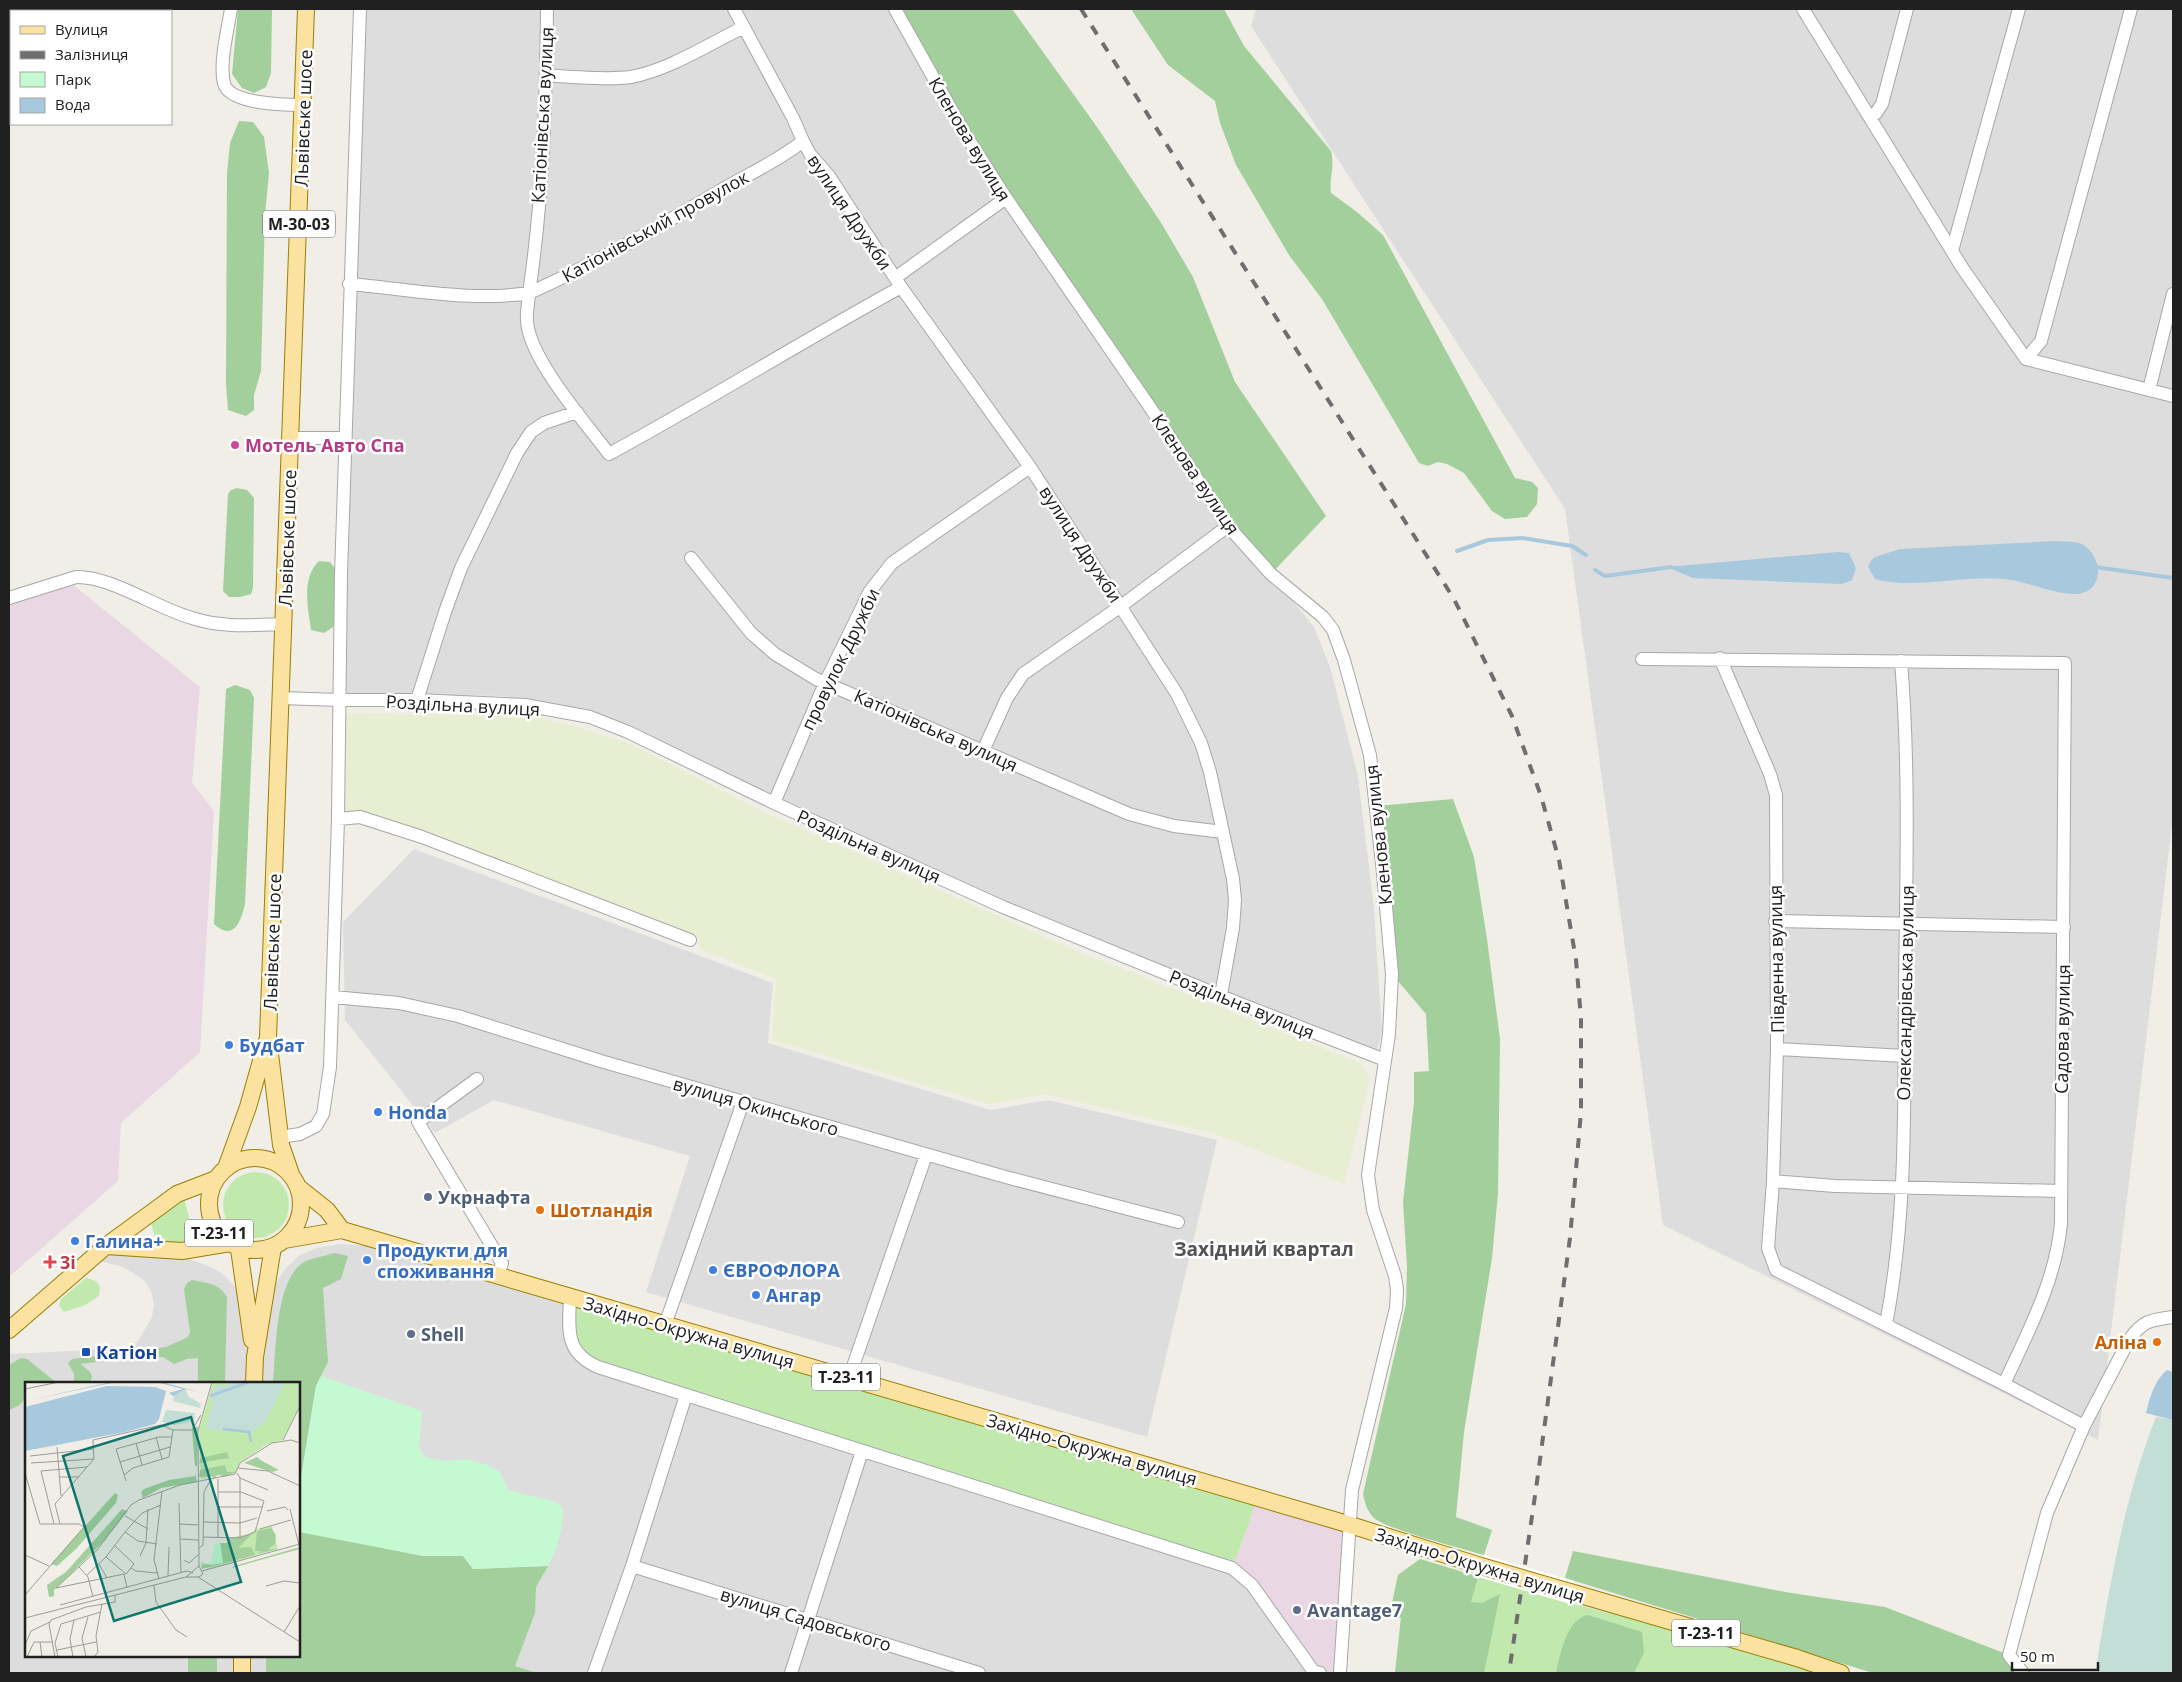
<svg xmlns="http://www.w3.org/2000/svg" width="2182" height="1682" viewBox="0 0 2182 1682" font-family="'Open Sans',sans-serif">
<rect width="100%" height="100%" fill="#f0eee6"/>
<!-- residential -->
<path fill="#dedddd" d="M 363,9 L 895,9 L 1271,574 L 1314,627 L 1330,667 L 1358,776 L 1374,909 L 1382,1033 L 1377,1050 L 1089,939 L 781,801 L 597,713 L 503,696 L 344,693 L 353,291 Z
M 1256,9 L 2173,9 L 2173,816 L 2098,1440 L 1663,1225 L 1565,509 L 1251,26 Z
M 414,849 L 773,983 L 768,1043 L 991,1110 L 1048,1100 L 1217,1140 L 1147,1437 L 646,1292 L 690,1156 L 494,1100 L 435,1133 L 345,1020 L 343,922 Z
M 340,1244 L 381,1247 L 575,1304 L 1234,1564 L 1336,1673 L 247,1673 L 247,1656 L 299,1656 L 299,1383 L 259,1383 L 271,1291 L 284,1270 L 300,1255 L 317,1248 Z
M 107,1252 L 181,1256 L 213,1268 L 224,1275 L 240,1292 L 250,1357 L 248,1383 L 26,1383 L 26,1656 L 237,1656 L 236,1673 L 9,1673 L 9,1354 L 114,1349 L 131,1346 L 139,1340 L 152,1317 L 154,1304 L 151,1291 L 144,1280 L 123,1267 L 96,1260 Z"/>
<!-- industrial -->
<path fill="#e9d8e3" d="M 72,584 L 200,687 L 192,783 L 214,811 L 200,1052 L 121,1123 L 118,1181 L 9,1277 L 9,605 Z
M 1256,1503 L 1345,1529 L 1336,1672 L 1317,1667 L 1234,1564 Z"/>
<!-- farmland -->
<path fill="#e8eed2" d="M 345,713 L 529,716 L 564,723 L 625,742 L 768,814 L 1074,950 L 1360,1063 L 1370,1079 L 1344,1184 L 1213,1133 L 1044,1094 L 989,1104 L 772,1040 L 776,979 L 700,949 L 697,938 L 360,811 L 341,815 Z"/>
<!-- grass -->
<path fill="#c1e9ad" d="M223 1205a33 33 0 1 1 66 0a33 33 0 1 1-66 0Z
M 184,1198 L 196,1245 L 156,1241 L 151,1223 Z
M 86,1278 L 96,1281 L 100,1286 L 99,1296 L 85,1305 L 64,1312 L 59,1306 L 61,1299 Z
M 575,1304 L 1256,1503 L 1234,1564 L 600,1363 L 580,1349 L 574,1333 Z
M 1420,1559 L 1558,1600 L 1677,1630 L 1824,1673 L 1395,1673 L 1401,1618 L 1389,1617 L 1398,1575 Z"/>
<!-- forest -->
<path fill="#a2cf9c" d="M 238,9 L 272,9 L 271,73 L 266,87 L 254,93 L 242,88 L 232,74 Z
M 895,9 L 1012,9 L 1097,127 L 1160,221 L 1193,277 L 1235,382 L 1326,516 L 1271,574 L 1228,526 L 1078,304 Z
M 1131,9 L 1224,9 L 1244,46 L 1331,151 C 1335,168 1329,177 1331,193 L 1357,212 L 1383,235 L 1515,478 L 1532,482 L 1538,488 L 1537,504 L 1527,517 L 1505,519 L 1492,511 L 1464,473 L 1447,464 L 1438,462 L 1428,466 L 1419,463 L 1322,299 L 1289,255 L 1236,165 L 1220,123 L 1215,101 L 1168,65 Z
M 239,121 L 253,122 L 264,137 L 269,173 L 265,214 L 261,371 L 254,395 L 254,410 L 246,416 L 228,410 L 226,384 L 227,173 L 230,143 Z
M 237,488 L 247,490 L 254,498 L 253,588 L 251,594 L 240,597 L 229,597 L 223,591 L 228,494 L 231,490 Z
M 319,561 L 330,562 L 337,571 L 338,605 L 333,627 L 324,633 L 311,630 C 308,608 301,578 319,561 Z
M 235,685 L 250,690 L 254,698 L 245,904 C 241,921 234,942 214,924 L 226,689 Z
M 1453,799 L 1474,857 L 1487,939 L 1500,1039 L 1498,1193 L 1492,1258 L 1464,1432 L 1456,1517 L 1492,1530 L 1484,1555 C 1464,1549 1386,1529 1374,1518 C 1367,1511 1365,1503 1363,1494 L 1406,1304 L 1407,1267 L 1403,1202 L 1414,1102 L 1414,1072 L 1429,1071 L 1426,1014 L 1392,974 L 1377,806 Z
M 335,1253 L 348,1256 L 341,1279 L 323,1288 L 328,1362 L 316,1386 L 301,1477 L 308,1534 L 324,1535 L 423,1556 L 463,1556 L 473,1569 L 548,1566 L 536,1587 L 535,1613 L 515,1666 L 537,1673 L 266,1673 L 266,1656 L 299,1656 L 299,1383 L 273,1383 C 276,1351 275,1285 301,1264 C 309,1258 325,1256 335,1253 Z
M 192,1280 C 207,1283 219,1283 227,1297 L 225,1383 L 198,1383 L 198,1358 L 187,1359 L 174,1364 L 163,1357 L 112,1360 L 81,1364 L 90,1372 L 92,1377 L 90,1383 L 74,1383 L 74,1374 L 68,1363 L 72,1359 L 166,1347 L 188,1337 L 190,1332 L 184,1289 L 187,1283 Z
M 21,1358 L 27,1359 L 57,1383 L 26,1383 C 26,1400 25,1404 9,1410 L 9,1365 Z
M 1573,1551 L 1791,1593 L 1885,1607 L 2009,1655 L 2023,1673 L 1873,1673 L 1565,1578 Z
M 1420,1559 L 1478,1577 L 1471,1602 L 1482,1603 L 1500,1594 L 1484,1673 L 1395,1673 L 1401,1618 L 1389,1617 L 1398,1575 Z
M 1588,1615 L 1642,1632 L 1644,1653 L 1634,1673 L 1556,1673 C 1560,1656 1566,1619 1588,1615 Z
M 188,1656 L 217,1656 L 217,1673 L 188,1673 Z"/>
<!-- wetland -->
<path fill="#c3ded6" d="M 2156,1417 L 2173,1420 L 2173,1673 L 2098,1673 L 2097,1661 C 2111,1579 2125,1495 2156,1417 Z"/>
<!-- park -->
<path fill="#c4f9d1" d="M 321,1376 L 422,1411 L 419,1448 L 425,1457 L 445,1461 L 466,1459 L 485,1464 L 500,1472 L 508,1490 L 556,1502 L 563,1508 C 563,1530 558,1547 548,1566 L 473,1569 L 463,1556 L 423,1556 L 299,1532 L 301,1477 L 316,1386 Z"/>
<!-- water -->
<path fill="#a7c8dd" d="M 2056,541 C 2063,542 2076,541 2082,544 C 2105,558 2104,593 2075,594 C 2052,594 2027,581 2004,579 C 1960,575 1917,590 1875,579 L 1868,567 L 1870,562 L 1875,557 L 1900,549 Z
M 1838,552 L 1849,553 L 1856,568 L 1852,580 L 1842,584 L 1693,578 L 1667,567 Z
M 2167,1370 L 2173,1372 L 2173,1420 L 2146,1413 C 2150,1397 2154,1381 2167,1370 Z"/>
<!-- pier -->
<path fill="#fff" d="M 1484,1555 L 1574,1581 L 1567,1603 L 1478,1577 Z"/>
<g fill="none" stroke-linecap="round" stroke-linejoin="round">
<!-- stream -->
<path stroke="#a7c8dd" stroke-width="4" d="M 1457,551 L 1488,540 L 1523,538 L 1572,546 L 1586,555
M 2095,567 L 2173,578
M 1595,570 L 1605,576 L 1671,567"/>
<defs>
<path id="minor" d="M 231,9 C 228,28 219,64 224,83 C 228,104 286,105 303,105
M 734,9 L 793,118 L 803,141
M 895,9 L 965,134 L 1006,198 L 1156,416 L 1228,526 L 1271,574 L 1323,617 L 1333,630 L 1344,660 L 1370,755 L 1383,873 L 1392,974 L 1389,1034 L 1368,1175 L 1373,1210 L 1395,1276 L 1397,1290 L 1396,1308 L 1352,1490 L 1340,1673
M 1803,9 L 1963,269 L 2026,359 L 2173,396
M 546,75 C 570,77 608,80 631,77 C 669,70 709,44 744,27
M 1870,118 L 1876,113 L 1882,104 L 1907,9
M 1952,251 L 2019,9
M 895,278 L 1006,198
M 349,284 C 408,289 471,302 529,293 C 543,199 546,103 547,9
M 901,287 C 803,341 708,400 609,454 C 586,423 528,358 527,320 C 526,311 529,301 529,293 C 595,264 656,228 718,192 C 746,175 777,162 803,141 L 810,154 L 829,176 L 901,287 L 1030,467 L 1177,694 L 1201,743 L 1210,772 L 1233,879 L 1235,900 L 1233,928 L 1221,995
M 2026,359 L 2041,341 L 2131,9
M 2149,390 L 2173,294
M 291,438 L 345,438
M 691,558 L 751,633 L 775,654 L 816,679 L 1129,814 L 1174,826 L 1223,832
M 9,598 L 76,577 C 111,576 156,608 192,618 C 222,628 253,625 284,624
M 1720,658 L 1770,774 L 1776,795 L 1777,1049 L 1773,1181 L 1768,1248 L 1776,1270 L 2004,1384 L 2084,1426
M 1642,659 L 2065,663 L 2061,1223 C 2056,1280 2028,1332 2004,1384
M 281,698 L 340,700 L 417,700 L 525,705 L 590,717 L 628,732 L 774,803 L 1003,907 L 1238,1003 L 1385,1060
M 417,700 L 445,612 L 461,568 L 517,453 L 531,432 L 544,423 L 577,412
M 983,751 L 1007,698 L 1023,674 L 1121,606 L 1228,526
M 774,803 L 825,683 L 870,591 L 892,563 L 1030,467
M 338,819 L 360,817 L 422,837 L 690,940
M 1775,921 L 2064,927
M 333,997 L 399,1003 L 458,1016 L 604,1062 L 1002,1176 L 1178,1222
M 1777,1049 L 1905,1056
M 477,1079 L 418,1122 L 502,1263 L 498,1276
M 280,1137 L 300,1134 L 316,1126 L 323,1114 L 330,1067 L 338,819 L 341,574 L 360,9
M 1773,1181 L 1835,1186 L 2061,1191
M 570,1297 C 569,1329 564,1352 598,1367 L 1232,1568 L 1252,1585 L 1314,1672 L 1320,1673
M 1886,1324 C 1907,1216 1904,1103 1905,993 C 1906,882 1910,771 1901,661
M 665,1325 L 743,1102
M 849,1378 L 926,1155
M 632,1566 L 979,1673
M 594,1673 L 632,1566 L 686,1395
M 791,1673 L 862,1451
M 2023,1673 L 2009,1655 L 2047,1513 L 2084,1426 L 2129,1340 C 2143,1320 2151,1320 2173,1317"/>
<path id="major" d="M209 1204a46 46 0 1 1 92 0a46 46 0 1 1-92 0Z
M 226,1168 L 248,1107 L 266,1043
M 291,1174 L 281,1145 L 268,1037 L 306,9
M 298,1187 L 327,1210 L 342,1230
M 284,1240 L 342,1230 L 1344,1523 L 1481,1566
M 106,1246 L 182,1251 L 230,1243
M 239,1249 L 252,1340
M 9,1330 L 106,1246 L 177,1194 L 216,1179
M 254,1383 L 255,1357 L 273,1247
M 1570,1592 L 1797,1658 L 1841,1673
M 242,1673 L 242,1656"/>
</defs>
<!-- minor casing -->
<use href="#minor" stroke="#a7a7a7" stroke-width="14"/>
<!-- major casing -->
<use href="#major" stroke="#997f02" stroke-width="18"/>
<!-- minor -->
<use href="#minor" stroke="#fff" stroke-width="12"/>
<!-- major -->
<use href="#major" stroke="#fbe2a1" stroke-width="16"/>
<!-- rail -->
<path stroke="#6e6e6e" stroke-width="4" stroke-dasharray="10 10" stroke-linecap="butt" d="M 1081,9 L 1454,599 L 1512,716 L 1541,796 L 1559,860 L 1576,960 L 1581,1018 L 1581,1112 L 1570,1238 L 1536,1489 L 1509,1673"/>
<defs>
<path id="major-bridge" d="M 1481,1566 L 1570,1592"/>
</defs>
<!-- major-bridge casing -->
<use href="#major-bridge" stroke="#997f02" stroke-width="18" stroke-linecap="butt"/>
<!-- major-bridge -->
<use href="#major-bridge" stroke="#fbe2a1" stroke-width="16"/>
</g>
<!-- markers -->
<circle fill="#d1479c" stroke="#fff" stroke-width="2" cx="235" cy="445" r="5"/>
<g fill="#3f7fe0" stroke="#fff" stroke-width="2">
<circle cx="229" cy="1045" r="5"/>
<circle cx="378" cy="1112" r="5"/>
<circle cx="75" cy="1241" r="5"/>
<circle cx="367" cy="1260" r="5"/>
<circle cx="713" cy="1270" r="5"/>
<circle cx="756" cy="1295" r="5"/>
</g>
<g fill="#5c6f8a" stroke="#fff" stroke-width="2">
<circle cx="428" cy="1197" r="5"/>
<circle cx="411" cy="1334" r="5"/>
<circle cx="1297" cy="1610" r="5"/>
</g>
<g fill="#e8710a" stroke="#fff" stroke-width="2">
<circle cx="540" cy="1210" r="5"/>
<circle cx="2157" cy="1342" r="5"/>
</g>
<path fill="#e0444e" stroke="#fff" stroke-width="2" d="M47.5 1254.5h5v5h5v5h-5v5h-5v-5h-5v-5h5z"/>
<rect fill="#1a4fb4" stroke="#fff" stroke-width="2" x="81" y="1347" width="10" height="10" rx="2.5"/>
<g text-anchor="middle" dominant-baseline="central" stroke-width="5" stroke-linejoin="round" paint-order="stroke">
<!-- shield labels -->
<g fill="#fff" stroke="#636363" stroke-width="1">
<rect x="263" y="210.5" width="72" height="27" rx="4"/>
<rect x="185" y="1219.5" width="68" height="27" rx="4"/>
<rect x="812" y="1363.5" width="68" height="27" rx="4"/>
<rect x="1672" y="1619.5" width="68" height="27" rx="4"/>
</g>
<g font-size="16" font-weight="bold" fill="#202020">
<text x="299" y="224">М-30-03</text>
<text x="219" y="1233">Т-23-11</text>
<text x="846" y="1377">Т-23-11</text>
<text x="1706" y="1633">Т-23-11</text>
</g>
<!-- street labels -->
<g font-size="18" fill="#202020" stroke="#fff">
<text transform="translate(542 115) rotate(-87)">Катіонівська вулиця</text>
<text transform="translate(303 118) rotate(-88)">Львівське шосе</text>
<text transform="translate(970 139) rotate(59)">Кленова вулиця</text>
<text transform="translate(850 212) rotate(56)">вулиця Дружби</text>
<text transform="translate(655 226) rotate(-29)">Катіонівський провулок</text>
<text transform="translate(1196 474) rotate(56)">Кленова вулиця</text>
<text transform="translate(287 538) rotate(-88)">Львівське шосе</text>
<text transform="translate(1081 544) rotate(57)">вулиця Дружби</text>
<text transform="translate(840 659) rotate(-64)">провулок Дружби</text>
<text transform="translate(463 705) rotate(3)">Роздільна вулиця</text>
<text transform="translate(936 730) rotate(24)">Катіонівська вулиця</text>
<text transform="translate(1378 835) rotate(-96)">Кленова вулиця</text>
<text transform="translate(869 846) rotate(24)">Роздільна вулиця</text>
<text transform="translate(272 942) rotate(-88)">Львівське шосе</text>
<text transform="translate(1776 959) rotate(-91)">Південна вулиця</text>
<text transform="translate(1905 993) rotate(-89)">Олександрівська вулиця</text>
<text transform="translate(1242 1004) rotate(22)">Роздільна вулиця</text>
<text transform="translate(2062 1029) rotate(-89)">Садова вулиця</text>
<text transform="translate(756 1106) rotate(16)">вулиця Окинського</text>
<text transform="translate(689 1332) rotate(16)">Західно-Окружна вулиця</text>
<text transform="translate(1092 1449) rotate(16)">Західно-Окружна вулиця</text>
<text transform="translate(1480 1565) rotate(17)">Західно-Окружна вулиця</text>
<text transform="translate(806 1619) rotate(17)">вулиця Садовського</text>
</g>
<!-- hotel labels -->
<g font-size="18" font-weight="bold" fill="#b23c85" stroke="#fff" text-anchor="start">
<text x="245" y="445">Мотель Авто Спа</text>
</g>
<!-- shop labels -->
<g font-size="18" font-weight="bold" fill="#366cbe" stroke="#fff" text-anchor="start">
<text x="239" y="1045">Будбат</text>
<text x="388" y="1112">Honda</text>
<text x="85" y="1241">Галина+</text>
<text x="377" y="1250">Продукти для<tspan x="377" dy="21">споживання</tspan></text>
<text x="723" y="1270">ЄВРОФЛОРА</text>
<text x="766" y="1295">Ангар</text>
</g>
<!-- service labels -->
<g font-size="18" font-weight="bold" fill="#4e5e75" stroke="#fff" text-anchor="start">
<text x="438" y="1197">Укрнафта</text>
<text x="421" y="1334">Shell</text>
<text x="1307" y="1610">Avantage7</text>
</g>
<!-- food labels -->
<g font-size="18" font-weight="bold" fill="#c56008" stroke="#fff" text-anchor="start">
<text x="550" y="1210">Шотландія</text>
<text x="2147" y="1342" text-anchor="end">Аліна</text>
</g>
<!-- health labels -->
<g font-size="18" font-weight="bold" fill="#be3a42" stroke="#fff" text-anchor="start">
<text x="60" y="1262">3і</text>
</g>
<!-- transit labels -->
<g font-size="18" font-weight="bold" fill="#164399" stroke="#fff" text-anchor="start">
<text x="96" y="1352">Катіон</text>
</g>
<!-- neighbourhood labels -->
<g font-size="19" font-weight="bold" fill="#535353" stroke="#fff">
<text x="1264" y="1249">Західний квартал</text>
</g>
</g>
<!-- overview -->
<g transform="translate(25 1382)">
<rect width="275" height="275" fill="#f0eee6"/>
<path d="M 188,0 L 275,0 L 275,23 L 257,58 L 241,63 L 214,81 L 211,90 L 176,97 L 174,49 ZM 247,144 L 253,167 L 183,187 L 176,183 L 176,180 L 186,183 L 197,171 L 195,161 L 203,161 L 203,156 L 216,156 L 232,147 Z" fill="#c1e9ad"/>
<path d="M 173,44 L 172,84 L 170,84 L 167,48 ZM 202,70 L 204,76 L 174,81 L 176,76 ZM 232,75 L 237,79 L 254,88 L 247,90 L 219,81 ZM 200,83 L 202,90 L 211,90 L 199,95 L 193,92 L 189,97 L 187,94 L 174,95 L 175,88 ZM 170,90 L 172,100 L 136,106 L 118,116 L 116,110 L 119,107 L 144,98 L 170,94 ZM 90,111 L 93,113 L 91,121 L 51,167 L 32,184 L 26,182 ZM 97,127 L 103,129 L 80,158 L 29,208 L 29,214 L 24,215 L 22,203 L 41,190 ZM 246,146 L 251,153 L 250,162 L 243,167 L 253,167 L 232,172 L 236,169 L 230,169 L 232,149 ZM 227,152 L 213,166 L 226,165 L 230,173 L 177,187 L 176,183 L 198,181 L 195,161 L 203,161 L 203,156 ZM 275,165 L 275,167 L 207,186 L 209,184 Z" fill="#a2cf9c"/>
<path d="M 202,0 L 258,0 L 259,3 L 240,40 L 225,51 L 181,47 L 188,18 L 184,14 L 191,4 L 203,4 ZM 161,7 L 163,14 L 176,22 L 175,26 L 148,19 L 149,13 ZM 141,28 L 170,31 L 169,39 L 149,43 L 137,40 Z" fill="#c3ded6"/>
<path d="M 195,161 L 198,181 L 185,183 L 190,162 Z" fill="#c4f9d1"/>
<path d="M 86,0 L 137,0 L 181,12 L 161,7 L 148,14 L 144,11 L 158,7 L 135,1 L 86,1 L 0,19 ZM 82,4 L 130,5 L 141,9 L 134,37 L 130,42 L 100,50 L 0,69 L 0,25 Z" fill="#a7c8dd"/>
<path fill="none" stroke="#a7c8dd" stroke-width="2.5" d="M 185,14 L 224,0M 198,47 L 224,50 L 226,60"/>
<path fill="none" stroke="#9d9c97" stroke-width="1" d="M 0,7 L 34,0M 131,55 L 137,77M 258,58 L 275,24M 111,61 L 117,83M 32,65 L 36,114M 5,74 L 68,67M 95,80 L 145,65M 6,81 L 69,77M 213,86 L 243,89 L 275,104M 0,91 L 15,142 L 54,142 L 59,145 L 0,213M 212,91 L 215,96 L 215,156M 99,93 L 108,86 L 144,75 L 148,48M 34,95 L 54,95M 215,96 L 243,108M 101,99 L 91,67 L 134,55 L 147,55M 154,121 L 156,191M 193,125 L 237,125M 265,127 L 274,163M 242,129 L 260,125 L 263,128M 100,134 L 123,147M 179,140 L 215,141 L 232,136M 29,142 L 16,89 L 62,85M 35,142 L 30,122 L 69,77 L 68,58 L 136,43 L 148,48 L 167,48 L 176,33M 155,142 L 173,143M 235,147 L 266,138M 100,150 L 113,159 L 132,162M 178,155 L 215,156 L 230,150 L 239,119 L 216,110 L 193,110M 193,155 L 193,97M 155,157 L 173,158M 90,164 L 109,182 L 101,192 L 81,175 L 100,150 L 117,131 L 136,123M 174,166 L 178,163 L 179,110 L 185,99M 0,173 L 24,184M 115,174 L 121,161 L 123,127M 159,178 L 164,181 L 174,172M 74,182 L 82,196M 54,185 L 63,195 L 68,215M 106,186 L 111,189 L 132,191M 177,189 L 275,162M 61,194 L 81,175M 143,194 L 144,165M 161,195 L 174,195 L 178,192 L 174,184 L 173,49 L 187,0M 173,195 L 275,260M 134,197 L 129,178 L 137,109M 129,203 L 131,220 L 151,248 L 162,255M 241,204 L 259,199 L 275,201M 102,206 L 99,192 L 31,206 L 72,168 L 106,123 L 114,118 L 155,103 L 210,92 L 215,81 L 247,61 L 266,58 L 275,61M 35,223 L 162,189 L 168,191M 0,236 L 161,195 L 174,184M 259,250 L 275,224M 15,260 L 17,275M 0,263 L 6,249 L 25,240M 32,268 L 71,260M 2,275 L 9,260 L 28,260M 30,275 L 24,242 L 26,238 L 61,225 L 90,220 L 90,213M 33,275 L 30,261 L 36,242 L 76,230M 48,275 L 45,257 L 49,238M 61,275 L 57,256 L 63,235M 69,275 L 73,270 L 71,254 L 77,222"/>
<path fill="#0f766e" fill-opacity="0.15" stroke="#0f766e" stroke-width="2.5" d="M 166,35 L 216,200 L 89,239 L 38,74 Z"/>
<rect width="275" height="275" fill="none" stroke="#202020" stroke-width="2.5"/>
</g>
<!-- border -->
<rect width="2182" height="1682" fill="none" stroke="#202020" stroke-width="20"/>
<!-- legend -->
<rect x="10" y="10" width="162" height="115" fill="#ffffff" stroke="#a6a6a6"/>
<rect x="20" y="26" width="25" height="8" fill="#fbe2a1" stroke="#a6a6a6"/>
<text x="55" y="35" font-size="15" fill="#202020">Вулиця</text>
<rect x="20" y="51" width="25" height="8" fill="#6e6e6e" stroke="#a6a6a6"/>
<text x="55" y="60" font-size="15" fill="#202020">Залізниця</text>
<rect x="20" y="72" width="25" height="15" fill="#c4f9d1" stroke="#a6a6a6"/>
<text x="55" y="85" font-size="15" fill="#202020">Парк</text>
<rect x="20" y="98" width="25" height="15" fill="#a7c8dd" stroke="#a6a6a6"/>
<text x="55" y="110" font-size="15" fill="#202020">Вода</text>
<!-- scale -->
<path d="M2012 1662v8h86v-8" fill="none" stroke="#202020" stroke-width="2.5"/>
<text x="2020" y="1662" font-size="15" fill="#202020" stroke="#ffffff" stroke-width="4" paint-order="stroke">50 m</text>
</svg>
